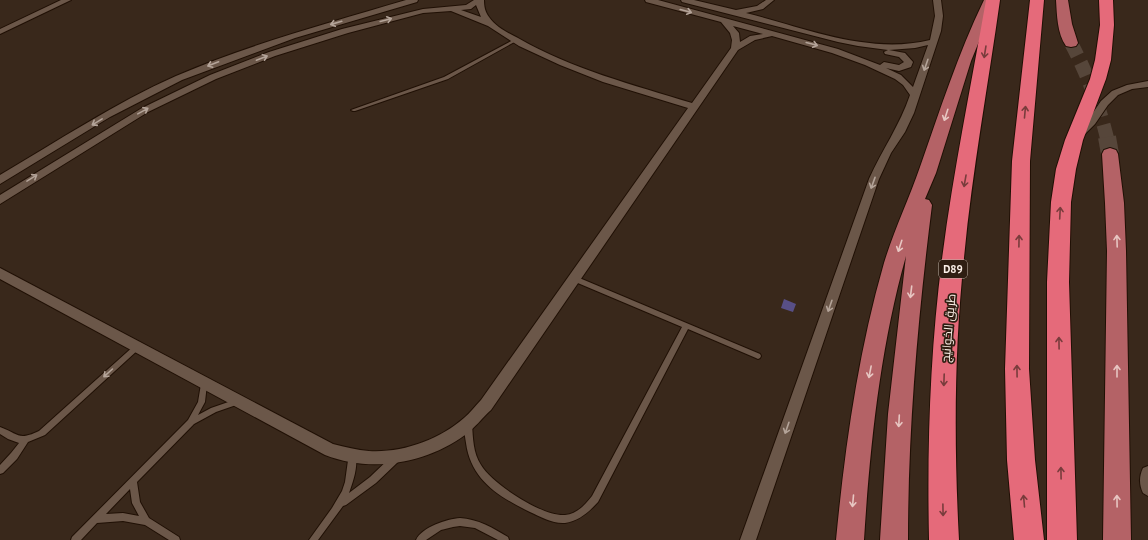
<svg xmlns="http://www.w3.org/2000/svg" width="1148" height="540" viewBox="0 0 1148 540" font-family="'PT Sans',Cairo,sans-serif">
<rect width="100%" height="100%" fill="#39281b"/>
<!-- building -->
<path fill="#584f86" d="M 784,299 L 796,304 L 793,312 L 781,308 Z"/>
<g fill="none" stroke-linecap="round" stroke-linejoin="round">
<!-- primary-tunnel-far1 -->
<path stroke="#56463a" stroke-width="14" stroke-dasharray="14 8" stroke-linecap="butt" d="M 1071,43 C 1087,73 1099,105 1107,138"/>
<!-- primary-tunnel -->
<path stroke="#56463a" stroke-width="18" stroke-dasharray="18 10" stroke-linecap="butt" d="M 1107,137 L 1110,154"/>
<defs>
<path id="lane" d="M 515,39 L 518,40 L 448,79 L 355,111 L 353,111 L 351,110 L 444,77 Z
M 573,277 L 577,277 L 760,354 L 761,356 L 760,358 L 758,359 L 756,358 L 688,329 L 598,502 C 589,512 579,521 565,523 C 553,524 541,517 530,512 C 499,497 471,480 466,443 C 465,436 463,428 465,422 L 468,421 L 471,422 L 472,424 C 473,438 473,453 481,465 C 492,484 543,517 565,515 C 577,514 585,505 592,496 L 682,327 L 573,281 L 572,279 Z
M 137,344 L 139,345 L 140,347 L 139,349 L 45,435 L 28,442 L 17,459 L 3,473 L 0,474 L 0,465 L 11,453 L 19,443 L 8,439 L 0,434 L 0,427 C 19,434 18,441 39,431 L 135,345 Z
M 204,381 L 206,382 L 207,384 L 205,402 L 198,415 L 211,408 L 237,399 L 239,400 L 241,402 L 239,404 L 216,412 L 194,424 L 137,482 L 140,502 L 149,518 L 179,537 L 180,540 L 169,540 L 145,525 L 123,521 L 97,523 L 81,540 L 71,540 L 72,537 L 188,420 L 198,402 L 201,384 L 202,382 ZM 130,489 L 132,503 L 139,516 L 123,513 L 106,514 Z
M 352,452 L 355,453 C 359,465 353,482 349,493 L 370,477 L 393,455 L 396,454 L 399,455 L 400,458 L 399,461 L 376,483 L 346,505 L 343,506 L 318,540 L 309,540 L 332,508 L 342,491 L 345,482 L 349,453 Z
M 460,518 C 478,519 493,528 508,537 L 509,540 L 498,540 L 475,528 L 460,526 L 453,527 L 441,530 L 426,540 L 416,540 C 422,527 447,519 460,518 Z"/>
<path id="street" d="M 61,0 L 71,0 L 0,34 L 0,29 Z
M 406,0 L 418,0 L 417,2 L 295,38 L 182,80 L 110,117 L 0,184 L 0,175 C 58,141 115,103 176,76 C 250,44 329,23 406,0 Z
M 474,0 L 484,0 C 484,6 485,12 489,17 C 496,27 508,33 518,38 C 572,69 633,85 692,103 L 731,48 L 732,40 L 730,33 L 721,22 L 646,2 L 645,0 L 658,0 L 838,49 L 880,65 L 884,62 L 899,65 L 904,62 L 899,57 L 885,54 L 884,52 L 888,50 L 858,46 L 838,42 L 682,2 L 681,0 L 694,0 L 736,10 L 757,6 L 766,0 L 774,0 L 763,9 L 746,13 C 805,28 869,55 930,40 L 935,16 L 933,0 L 941,0 L 943,16 L 941,31 L 914,113 L 905,132 L 891,153 L 879,179 L 756,540 L 740,540 L 869,179 C 882,150 900,125 910,95 L 903,85 L 895,79 L 865,65 L 832,53 L 772,36 L 755,40 L 738,50 L 491,410 C 482,418 475,428 465,435 C 425,464 371,473 325,455 L 0,279 L 0,268 L 333,444 C 345,447 357,450 369,451 C 402,453 439,440 464,418 C 470,413 475,406 481,400 L 688,108 L 603,82 L 560,65 L 519,46 L 488,26 L 451,11 L 423,13 L 348,33 L 275,56 L 216,79 L 148,112 L 0,204 L 0,195 L 142,108 L 210,75 L 269,52 L 342,29 L 423,9 L 466,5 ZM 476,5 L 481,17 L 461,10 L 471,9 ZM 733,26 L 763,34 L 750,36 L 740,42 L 739,33 ZM 928,45 L 913,87 L 901,75 L 886,68 L 899,71 L 911,67 L 913,62 L 905,53 L 889,50 L 915,48 Z
M 1148,81 L 1148,87 L 1132,89 L 1118,95 L 1108,105 L 1095,124 L 1080,139 L 1072,139 L 1071,137 L 1072,135 L 1088,120 L 1101,101 L 1112,91 L 1127,85 Z
M 1148,466 L 1148,496 L 1143,493 C 1139,485 1139,476 1143,468 Z"/>
<path id="primary" d="M 984,0 L 996,0 L 971,61 L 936,173 L 925,199 L 929,200 L 932,205 C 918,316 908,428 908,540 L 880,540 L 888,414 L 906,256 C 880,348 870,445 864,540 L 836,540 C 845,447 858,353 884,263 C 894,230 909,199 920,167 C 940,110 958,54 984,0 Z
M 1056,0 L 1068,0 L 1072,24 L 1078,43 L 1076,46 L 1071,47 L 1066,46 C 1057,33 1057,15 1056,0 Z
M 1110,148 L 1116,150 L 1118,154 L 1124,203 L 1126,251 L 1131,540 L 1103,540 L 1107,251 L 1105,203 L 1102,154 L 1104,150 Z"/>
<path id="highway" d="M 986,0 L 1000,0 C 988,86 972,172 964,258 C 954,352 954,446 959,540 L 929,540 C 927,446 930,353 942,259 C 953,172 971,86 986,0 Z
M 1030,0 L 1044,0 L 1030,161 L 1029,369 L 1035,460 L 1044,540 L 1014,540 L 1007,460 L 1005,369 L 1012,161 Z
M 1099,0 L 1113,0 L 1114,25 L 1111,60 L 1106,79 L 1083,140 L 1076,169 L 1071,202 L 1069,282 L 1077,540 L 1047,540 L 1047,282 L 1051,202 L 1056,169 L 1065,140 L 1090,79 L 1095,60 L 1100,25 Z"/>
</defs>
<!-- lane casing -->
<use href="#lane" stroke="#201005" stroke-width="2"/>
<!-- street casing -->
<use href="#street" stroke="#201005" stroke-width="2"/>
<!-- primary casing -->
<use href="#primary" stroke="#201005" stroke-width="2"/>
<!-- highway casing -->
<use href="#highway" stroke="#201005" stroke-width="2"/>
<!-- lane -->
<use href="#lane" fill="#6b5749" fill-rule="evenodd"/>
<!-- street -->
<use href="#street" fill="#6b5749" fill-rule="evenodd"/>
<!-- primary -->
<use href="#primary" fill="#b46266" fill-rule="evenodd"/>
<!-- highway -->
<use href="#highway" fill="#e56a7a" fill-rule="evenodd"/>
</g>
<!-- one-way arrows -->
<defs><path id="oneway-shaft" d="M-6 0H5M1.5-3L5.5 0L1.5 3" fill="none" stroke-width="1.6" stroke-linecap="round" stroke-linejoin="round"/></defs>
<g stroke="#b4a499">
<use href="#oneway-shaft" transform="translate(686 11) rotate(15)"/>
<use href="#oneway-shaft" transform="translate(386 20) rotate(-15)"/>
<use href="#oneway-shaft" transform="translate(336 23) rotate(164)"/>
<use href="#oneway-shaft" transform="translate(812 44) rotate(15)"/>
<use href="#oneway-shaft" transform="translate(262 58) rotate(-21)"/>
<use href="#oneway-shaft" transform="translate(213 64) rotate(159)"/>
<use href="#oneway-shaft" transform="translate(926 65) rotate(109)"/>
<use href="#oneway-shaft" transform="translate(143 111) rotate(-29)"/>
<use href="#oneway-shaft" transform="translate(97 122) rotate(149)"/>
<use href="#oneway-shaft" transform="translate(32 178) rotate(-32)"/>
<use href="#oneway-shaft" transform="translate(873 183) rotate(110)"/>
<use href="#oneway-shaft" transform="translate(830 306) rotate(109)"/>
<use href="#oneway-shaft" transform="translate(108 373) rotate(138)"/>
<use href="#oneway-shaft" transform="translate(787 428) rotate(109)"/>
</g>
<g stroke="#783c3c">
<use href="#oneway-shaft" transform="translate(985 52) rotate(99)"/>
<use href="#oneway-shaft" transform="translate(1025 112) rotate(-85)"/>
<use href="#oneway-shaft" transform="translate(965 181) rotate(100)"/>
<use href="#oneway-shaft" transform="translate(1060 213) rotate(-87)"/>
<use href="#oneway-shaft" transform="translate(1019 241) rotate(-89)"/>
<use href="#oneway-shaft" transform="translate(1059 343) rotate(-91)"/>
<use href="#oneway-shaft" transform="translate(1017 371) rotate(-91)"/>
<use href="#oneway-shaft" transform="translate(944 380) rotate(92)"/>
<use href="#oneway-shaft" transform="translate(1061 473) rotate(-91)"/>
<use href="#oneway-shaft" transform="translate(1024 501) rotate(-95)"/>
<use href="#oneway-shaft" transform="translate(943 510) rotate(89)"/>
</g>
<g stroke="#e7c6c2">
<use href="#oneway-shaft" transform="translate(946 115) rotate(108)"/>
<use href="#oneway-shaft" transform="translate(1117 241) rotate(-92)"/>
<use href="#oneway-shaft" transform="translate(900 246) rotate(108)"/>
<use href="#oneway-shaft" transform="translate(911 292) rotate(97)"/>
<use href="#oneway-shaft" transform="translate(1117 371) rotate(-90)"/>
<use href="#oneway-shaft" transform="translate(870 372) rotate(101)"/>
<use href="#oneway-shaft" transform="translate(899 421) rotate(93)"/>
<use href="#oneway-shaft" transform="translate(853 501) rotate(95)"/>
<use href="#oneway-shaft" transform="translate(1117 501) rotate(-91)"/>
</g>
<g text-anchor="middle" dominant-baseline="central" stroke-width="3.5" stroke-linejoin="round" paint-order="stroke">
<!-- shield labels -->
<rect fill="#2f1e12" stroke="#bfb2a8" stroke-width="1" x="939" y="260" width="28" height="18" rx="3"/>
<g font-size="11" font-weight="bold" fill="#fdf1e9">
<text x="953" y="269">D89</text>
</g>
<!-- street labels -->
<g font-size="12" fill="#fdf1e9" stroke="#2f1e12">
<text transform="translate(948 328) rotate(-85)">طريق الخوانيج</text>
</g>
</g>
</svg>
